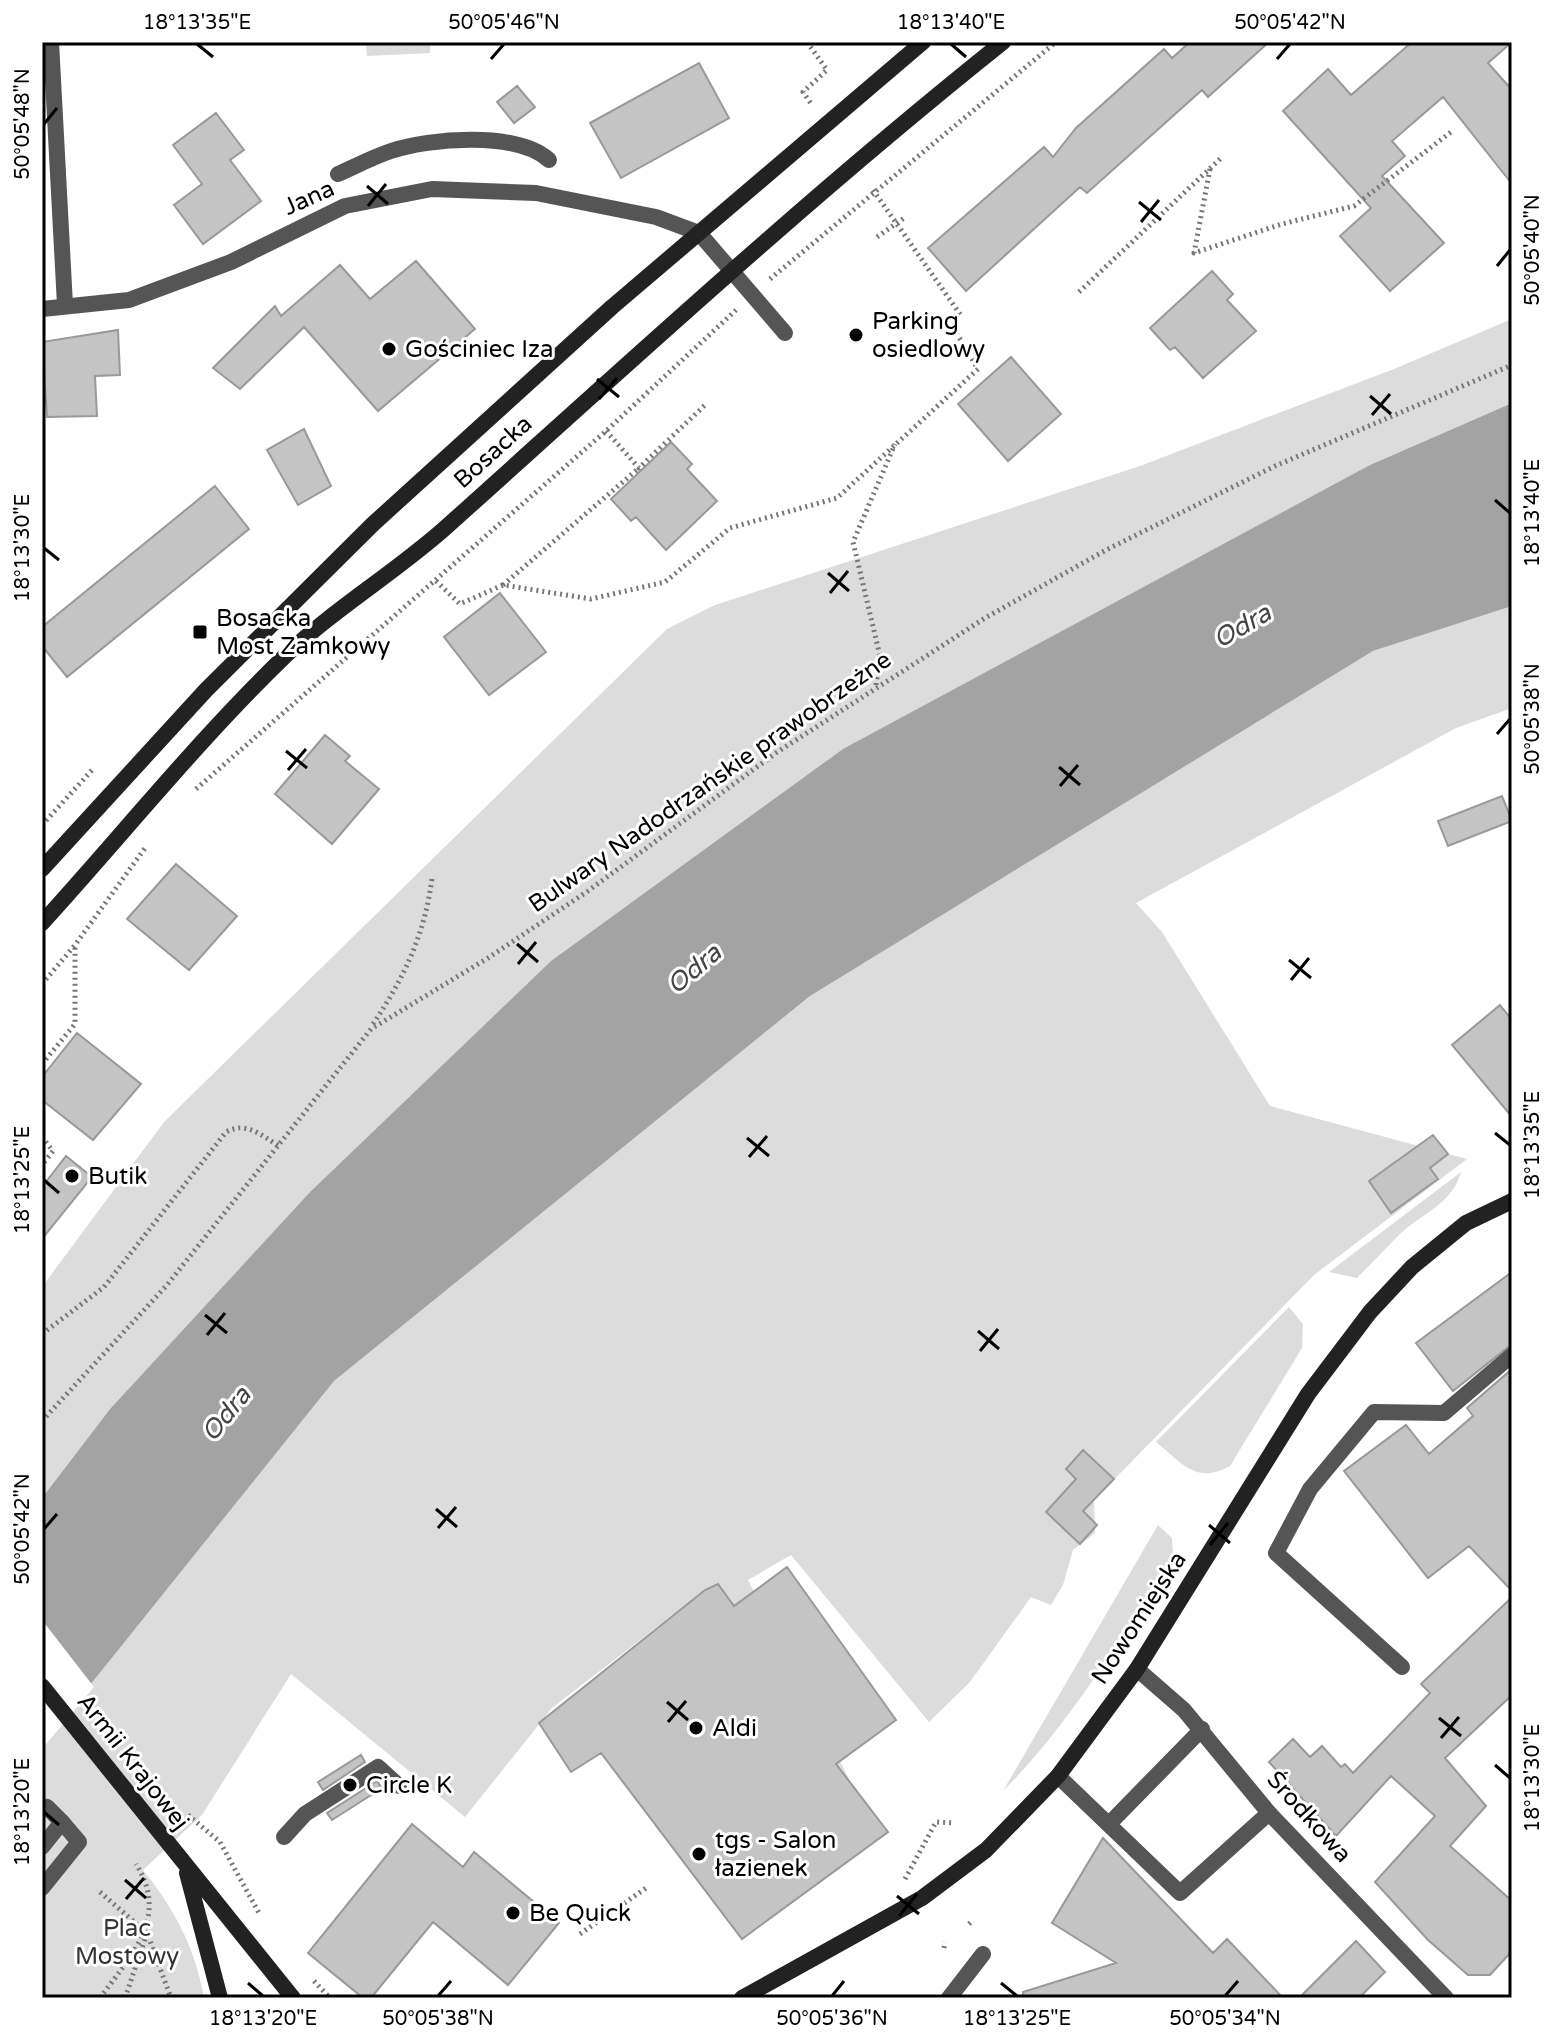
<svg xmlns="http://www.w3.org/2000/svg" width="1554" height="2040" viewBox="0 0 1554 2040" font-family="'Varela Round',sans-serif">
<rect width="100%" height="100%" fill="#fff"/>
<!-- green -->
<path fill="#dcdcdc" d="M 366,42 L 430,42 L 430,53 L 367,56 Z
M 1512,319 L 1512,403 L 1370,465 L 551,961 L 310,1192 L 110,1409 L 42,1498 L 42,1287 L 164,1122 L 667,629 L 715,605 L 1140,466 L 1394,369 Z
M 1512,606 L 1512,708 L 1456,728 L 1136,903 L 1162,932 L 1270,1106 L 1467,1159 L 1314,1275 L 1094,1500 L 1095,1533 L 1073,1550 L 1063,1585 L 1051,1605 L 1031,1597 L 970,1682 L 929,1722 L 791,1555 L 748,1580 L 851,1783 L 706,1589 L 552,1708 L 465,1817 L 291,1674 L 202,1815 L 143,1870 C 175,1910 195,1947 204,1998 L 42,1998 L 42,1745 L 334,1381 L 810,996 L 1373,651 Z
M 1461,1172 C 1452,1204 1424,1212 1401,1233 C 1386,1248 1372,1263 1357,1278 L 1329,1272 Z
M 1289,1307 L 1303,1324 L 1302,1348 L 1230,1466 C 1196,1485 1182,1463 1156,1442 Z
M 1158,1525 L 1172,1538 L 1173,1555 C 1121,1637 1072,1722 1003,1791 Z"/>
<!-- water -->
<path fill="#a3a3a3" d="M 1512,403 L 1512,606 L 1373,651 L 810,996 L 334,1381 L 42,1745 L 42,1498 L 110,1409 L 310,1192 L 551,961 L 843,749 L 1370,465 Z"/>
<!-- pier -->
<path fill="#fff" d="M 42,1620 L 94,1687 L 42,1749 Z"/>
<!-- building -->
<path fill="#c4c4c4" stroke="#999" stroke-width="2" d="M 1190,42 L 1269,42 L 1208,97 L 1202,90 L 1087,193 L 1080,187 L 966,291 L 928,248 L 1044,147 L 1053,157 L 1076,128 L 1164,49 L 1172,58 Z
M 1412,42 L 1512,42 L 1488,63 L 1512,90 L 1512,184 L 1443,97 L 1392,141 L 1405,156 L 1382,176 L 1444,243 L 1390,291 L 1340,236 L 1371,208 L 1283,111 L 1328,69 L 1351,95 Z
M 699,63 L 729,118 L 621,178 L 590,123 Z
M 517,86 L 535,107 L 514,123 L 497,102 Z
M 216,113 L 244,150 L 230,160 L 261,201 L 203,244 L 174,205 L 202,184 L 173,145 Z
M 416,261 L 475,329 L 378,411 L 304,327 L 240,389 L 213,368 L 275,306 L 281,316 L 340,265 L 370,299 Z
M 1212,271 L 1233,294 L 1227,300 L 1256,331 L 1203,378 L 1175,347 L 1170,350 L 1150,328 Z
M 118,330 L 120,375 L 95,376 L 97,416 L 47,417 L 42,342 Z
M 1011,357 L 1061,414 L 1008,461 L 958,404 Z
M 304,429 L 331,486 L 298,505 L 267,450 Z
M 671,442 L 692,464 L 687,469 L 717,501 L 666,550 L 636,517 L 631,521 L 611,499 Z
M 215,486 L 249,529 L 67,677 L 42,646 L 42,627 Z
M 500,593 L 546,652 L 489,695 L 444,637 Z
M 325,735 L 350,756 L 345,761 L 379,789 L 332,844 L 275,794 Z
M 1502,796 L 1512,821 L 1448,846 L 1438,821 Z
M 176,864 L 237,916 L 189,970 L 127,919 Z
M 1500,1005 L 1512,1020 L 1512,1117 L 1452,1045 Z
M 77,1033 L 141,1084 L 93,1140 L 42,1100 L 42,1077 Z
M 1433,1135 L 1448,1154 L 1430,1168 L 1438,1179 L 1391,1213 L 1369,1181 Z
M 66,1156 L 92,1177 L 42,1239 L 42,1187 Z
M 1512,1272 L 1512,1344 L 1453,1391 L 1416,1343 Z
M 1512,1369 L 1512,1591 L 1469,1546 L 1428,1578 L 1344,1471 L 1406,1425 L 1429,1454 L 1473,1416 L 1467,1408 Z
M 1083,1450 L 1114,1479 L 1083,1511 L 1097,1525 L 1080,1544 L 1046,1512 L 1076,1479 L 1066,1469 Z
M 787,1567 L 896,1720 L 836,1764 L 888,1832 L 742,1939 L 601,1753 L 571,1772 L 539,1723 L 705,1590 L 718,1584 L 734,1606 Z
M 1512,1597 L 1512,1695 L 1445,1758 L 1486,1806 L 1450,1846 L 1512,1901 L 1512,1951 L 1490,1975 L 1468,1975 L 1428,1940 L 1375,1882 L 1435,1816 L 1391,1776 L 1336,1836 L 1269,1762 L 1293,1739 L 1310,1757 L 1322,1746 L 1341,1767 L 1345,1764 L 1353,1773 L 1430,1693 L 1421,1684 Z
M 361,1755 L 365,1762 L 323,1790 L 318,1782 Z
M 377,1781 L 382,1788 L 332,1820 L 327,1813 Z
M 412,1824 L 463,1867 L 474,1852 L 559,1923 L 508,1985 L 433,1922 L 371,1998 L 363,1998 L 308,1953 Z
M 1103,1838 L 1213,1953 L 1227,1939 L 1283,1998 L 1023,1998 L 1023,1992 L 1116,1963 L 1052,1923 Z
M 1356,1941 L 1385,1972 L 1359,1998 L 1299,1998 Z"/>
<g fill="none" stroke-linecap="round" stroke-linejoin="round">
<!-- path -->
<path stroke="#777" stroke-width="5" stroke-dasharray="2 4" stroke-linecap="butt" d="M 807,42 L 827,70 L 803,92 L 812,105
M 1210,169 L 1194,253 L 1282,224 L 1354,206 L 1451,132
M 873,190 L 962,317
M 877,237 L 904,218
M 770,279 L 1056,42
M 1079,292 L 1221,158
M 606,431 L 639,468 L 706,404
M 436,581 L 460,604 L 503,585 L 591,599 L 665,582 L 730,528 L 837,498 L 978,369 L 957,334
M 503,585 L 639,468
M 876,685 L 880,656 L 853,542 L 895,444
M 196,789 L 606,431 L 736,310
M 42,825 L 93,769
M 42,984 L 75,945 L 145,848
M 373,1024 C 404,978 425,934 432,878
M 42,1064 L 75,1024 L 75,945
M 42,1137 L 53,1151 L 42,1165
M 42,1334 L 104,1287 L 226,1132 C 246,1121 261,1135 279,1146
M 42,1421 L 167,1285 L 371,1029 L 488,958 L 588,891 L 776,753 L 985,618 L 1106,550 L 1275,466 L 1512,365
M 188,1815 L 220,1842 L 259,1913
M 905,1879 L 936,1822 L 955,1823
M 100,1892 L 147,1933
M 969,1924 L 973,1920
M 580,1934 L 646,1888
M 944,1948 L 945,1942
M 314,1981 L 330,1998
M 100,1998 C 131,1955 170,1918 136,1864
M 125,1998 L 147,1933 L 171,1998"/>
<!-- lane -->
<path stroke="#555" stroke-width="16" d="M 338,174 C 356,166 373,157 391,151 C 430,138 517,131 549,160
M 1402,1667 L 1276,1553 L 1310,1489 L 1374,1412 L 1444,1413 L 1512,1355
M 1058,1776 L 1180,1893 L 1269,1813
M 42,1810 L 47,1807 L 62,1822
M 1110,1823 L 1202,1729
M 284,1837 L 305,1814 L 378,1767 L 399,1786
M 949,1998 L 983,1954"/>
<!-- street -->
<path stroke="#555" stroke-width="16" d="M 51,42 L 65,305
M 42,309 L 129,300 L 231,262 L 345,206 L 432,189 L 536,193 L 656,217 L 699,233 L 785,333
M 1137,1669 L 1184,1710 L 1269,1813 L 1446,1998
M 42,1847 L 62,1822 L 79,1842 L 42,1888"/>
<!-- secondary -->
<path stroke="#222" stroke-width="16" d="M 42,869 L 206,690 L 373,524 L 612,307 L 923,42
M 42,923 C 123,834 199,739 285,656 C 334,609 393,574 444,529 C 628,364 810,196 1003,42
M 42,1686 L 293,1998
M 187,1873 L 220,1998
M 742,1998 L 922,1898 L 986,1850 L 1058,1776 L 1137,1669 L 1308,1394 L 1370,1312 L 1412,1267 L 1466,1223 L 1512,1201"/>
</g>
<!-- ticks -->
<path fill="none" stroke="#000" stroke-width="3" d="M 197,44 L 213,57M 951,44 L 966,57M 491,59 L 504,44M 1277,59 L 1290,44M 44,124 L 57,108M 367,186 L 388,204M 1139,202 L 1161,220M 368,206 L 386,184M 1141,222 L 1159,200M 1497,266 L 1510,250M 597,379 L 619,397M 1370,396 L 1391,414M 599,399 L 617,378M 1372,415 L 1390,394M 1495,500 L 1510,513M 44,548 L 59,560M 828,573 L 849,591M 830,593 L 848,571M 1497,734 L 1510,719M 286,751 L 307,768M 1059,767 L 1080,785M 288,770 L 306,749M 1060,786 L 1078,765M 517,944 L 538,962M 1289,960 L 1311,978M 518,964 L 536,942M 1291,980 L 1309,958M 1495,1133 L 1510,1145M 747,1138 L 769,1156M 749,1157 L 767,1136M 44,1180 L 59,1193M 205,1315 L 227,1333M 978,1331 L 999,1349M 207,1335 L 225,1313M 980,1351 L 998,1329M 436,1509 L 457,1527M 1209,1525 L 1230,1543M 438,1528 L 456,1507M 44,1529 L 57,1514M 1210,1545 L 1228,1523M 667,1702 L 688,1720M 1439,1718 L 1461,1736M 668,1722 L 686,1701M 1441,1738 L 1459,1717M 1495,1765 L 1510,1778M 44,1812 L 59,1825M 125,1880 L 146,1898M 897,1896 L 919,1914M 126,1899 L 144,1878M 899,1916 L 917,1894M 248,1983 L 263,1996M 1001,1983 L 1017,1996M 438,1996 L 451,1981M 832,1996 L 844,1981M 1225,1996 L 1238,1981"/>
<!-- markers -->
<g fill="#000" stroke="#fff" stroke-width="3">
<circle cx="856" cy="335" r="8"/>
<circle cx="389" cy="349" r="8"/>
<rect x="192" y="624" width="16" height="16" rx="4"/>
<circle cx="72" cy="1176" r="8"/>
<circle cx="696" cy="1728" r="8"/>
<circle cx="350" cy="1785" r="8"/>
<circle cx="699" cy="1854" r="8"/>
<circle cx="513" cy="1913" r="8"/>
</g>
<g text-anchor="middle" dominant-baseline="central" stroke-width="6" stroke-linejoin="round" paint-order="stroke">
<!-- street labels -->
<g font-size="24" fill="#000" stroke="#fff">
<text transform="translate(309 198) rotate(-24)">Jana</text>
<text transform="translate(493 452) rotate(-42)">Bosacka</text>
<text transform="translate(710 782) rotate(-35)">Bulwary Nadodrzańskie prawobrzeżne</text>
<text transform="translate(1139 1618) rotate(-57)">Nowomiejska</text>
<text transform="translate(133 1762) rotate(52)">Armii Krajowej</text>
<text transform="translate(1309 1817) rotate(48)">Środkowa</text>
</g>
<!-- poi labels -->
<g font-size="24" fill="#000" stroke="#fff" text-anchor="start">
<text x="872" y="321">Parking<tspan x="872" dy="28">osiedlowy</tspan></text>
<text x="405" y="349">Gościniec Iza</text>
<text x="216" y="618">Bosacka<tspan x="216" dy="28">Most Zamkowy</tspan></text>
<text x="88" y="1176">Butik</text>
<text x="712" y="1728">Aldi</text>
<text x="366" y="1785">Circle K</text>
<text x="715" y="1840">tgs - Salon<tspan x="715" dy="28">łazienek</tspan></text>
<text x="529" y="1913">Be Quick</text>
</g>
<!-- park labels -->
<g font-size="24" fill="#333" stroke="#fff">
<text x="127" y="1928">Plac<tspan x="127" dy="28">Mostowy</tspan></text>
</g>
<!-- water labels -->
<g font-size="26" font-style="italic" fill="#444" stroke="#fff">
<text transform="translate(1242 626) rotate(-30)">Odra</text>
<text transform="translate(694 969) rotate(-40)">Odra</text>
<text transform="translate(226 1414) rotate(-51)">Odra</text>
</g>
</g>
<!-- border -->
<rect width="1554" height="2040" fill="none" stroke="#ffffff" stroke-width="88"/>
<rect x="44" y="44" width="1466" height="1952" fill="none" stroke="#000" stroke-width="3"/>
<g font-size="20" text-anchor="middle" fill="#000">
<text x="197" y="29">18°13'35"E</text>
<text x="504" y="29">50°05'46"N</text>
<text x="951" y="29">18°13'40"E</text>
<text x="1290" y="29">50°05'42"N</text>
<text transform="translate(22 124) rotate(-90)" y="7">50°05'48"N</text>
<text transform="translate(1532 250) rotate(-90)" y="7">50°05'40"N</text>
<text transform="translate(1532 513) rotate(-90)" y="7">18°13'40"E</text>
<text transform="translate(22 548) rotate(-90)" y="7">18°13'30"E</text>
<text transform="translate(1532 719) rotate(-90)" y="7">50°05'38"N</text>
<text transform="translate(1532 1145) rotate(-90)" y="7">18°13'35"E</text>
<text transform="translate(22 1180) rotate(-90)" y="7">18°13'25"E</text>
<text transform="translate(22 1529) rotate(-90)" y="7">50°05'42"N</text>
<text transform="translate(1532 1778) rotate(-90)" y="7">18°13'30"E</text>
<text transform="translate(22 1812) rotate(-90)" y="7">18°13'20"E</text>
<text x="263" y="2025">18°13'20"E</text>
<text x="438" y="2025">50°05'38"N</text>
<text x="832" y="2025">50°05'36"N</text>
<text x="1017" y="2025">18°13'25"E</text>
<text x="1225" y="2025">50°05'34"N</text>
</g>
</svg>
